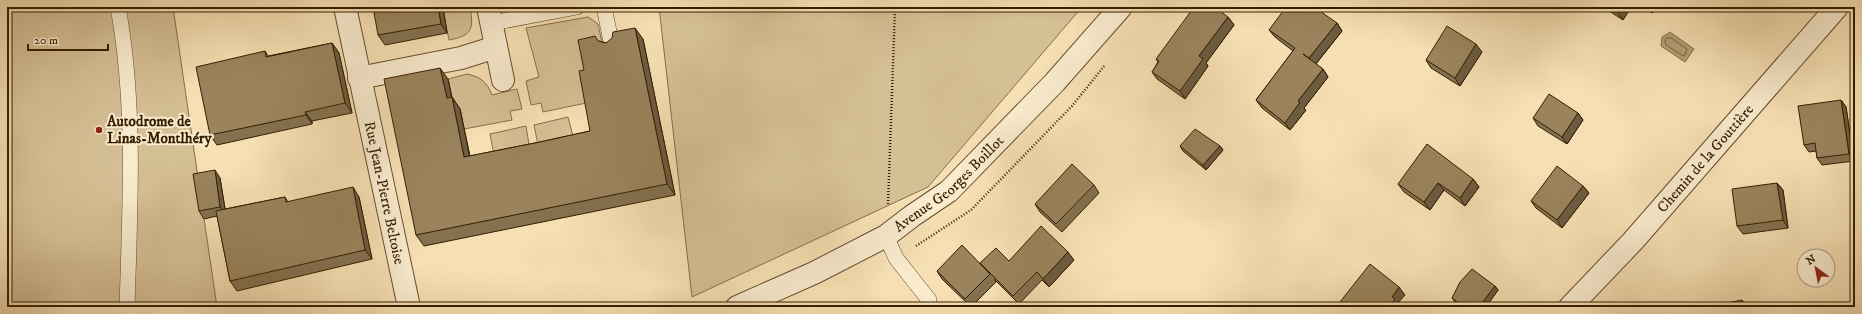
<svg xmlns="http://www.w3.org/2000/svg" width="1862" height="314" viewBox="0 0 1862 314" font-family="'IM FELL DW Pica',serif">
<rect width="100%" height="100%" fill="#f6e0b3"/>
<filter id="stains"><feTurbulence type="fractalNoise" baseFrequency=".005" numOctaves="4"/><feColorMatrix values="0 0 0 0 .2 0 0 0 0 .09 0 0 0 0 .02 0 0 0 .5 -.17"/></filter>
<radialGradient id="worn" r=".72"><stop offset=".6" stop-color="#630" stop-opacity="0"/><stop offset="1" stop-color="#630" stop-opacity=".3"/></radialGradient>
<!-- green -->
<path fill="#d5bf95" stroke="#866e4a" d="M 7,7 L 173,7 L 217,307 L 7,307 Z
M 442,7 L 470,7 C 474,29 472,36 449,40 Z
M 659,7 L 1082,7 L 928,187 L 692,297 Z
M 588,17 L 598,24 L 603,47 L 591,102 L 543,112 L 541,103 L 531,105 L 526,81 L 539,77 L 526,28 Z
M 467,74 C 481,77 487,82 492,95 L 517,89 L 522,109 L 510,111 L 512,120 L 464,129 L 460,109 L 454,110 L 448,79 Z
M 568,117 L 574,140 L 538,145 L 534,125 Z
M 526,126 L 530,151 L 494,155 L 490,134 Z"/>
<!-- water -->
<path fill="#b59e76" stroke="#826b47" d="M 1670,32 L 1694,49 L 1685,62 L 1661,46 L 1662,37 Z"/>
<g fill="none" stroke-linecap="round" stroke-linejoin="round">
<!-- shore -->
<path stroke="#765e3b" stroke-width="1" d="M 1667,38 L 1671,38 L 1687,49 L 1685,55 L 1683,56 L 1666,45 L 1665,40 Z"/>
<defs>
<path id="service" d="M 118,7 C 136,106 130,207 127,307
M 604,7 L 612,46
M 492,23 L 577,7
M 886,236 L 896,258 L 929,300"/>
<g id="minor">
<path id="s1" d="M 345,7 L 409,307"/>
<path d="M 488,7 L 503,80"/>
<path d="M 359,78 L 461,58 L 496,47"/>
<path id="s2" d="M 737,307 L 814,273 L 886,236 L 912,216 L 949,191 L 1055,82 L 1121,7"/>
<path id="s3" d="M 1570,307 L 1633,241 L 1837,7"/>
</g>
</defs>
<!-- service casing -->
<use href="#service" stroke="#664e2d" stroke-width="16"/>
<!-- minor casing -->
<use href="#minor" stroke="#664e2d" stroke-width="24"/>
<!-- path -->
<path stroke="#361e00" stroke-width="2.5" stroke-dasharray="1 2" stroke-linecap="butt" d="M 888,204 L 895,9 L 894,7
M 916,246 L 971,210 L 1072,106 L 1105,65"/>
<!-- service -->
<use href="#service" stroke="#f9ebce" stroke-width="15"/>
<!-- minor -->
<use href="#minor" stroke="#f9ebce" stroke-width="22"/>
</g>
<!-- wall -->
<path fill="#847150" stroke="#361e00" d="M 443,7 L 447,33 L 385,45 L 378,35 Z
M 1603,7 L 1631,7 L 1623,20 Z
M 1643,7 L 1656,7 L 1652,13 Z
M 1228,17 L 1234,25 L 1206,63 L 1208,66 L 1185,99 L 1157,79 L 1152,72 L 1158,62 L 1156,59 Z
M 1337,23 L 1342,31 L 1316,64 L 1323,69 L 1328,77 L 1304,108 L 1306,110 L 1290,130 L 1262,108 L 1256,100 L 1293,51 L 1275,37 L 1269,30 Z
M 643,39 L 675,195 L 424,246 L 416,235 L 448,79 L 452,97 L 460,109 L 470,156 L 540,142 L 590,131 L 584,70 L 599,41 L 606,43 Z
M 332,43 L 339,53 L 352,113 L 312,121 L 312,124 L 217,145 L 210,135 L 265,51 L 268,56 Z
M 1482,52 L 1460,86 L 1431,68 L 1426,60 Z
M 1841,100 L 1846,107 L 1854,161 L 1822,165 L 1817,158 L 1816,151 L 1809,152 L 1804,145 Z
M 1578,113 L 1583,120 L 1567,144 L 1538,126 L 1533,118 Z
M 1180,146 L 1220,146 L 1223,150 L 1206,170 L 1183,151 Z
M 220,178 L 225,209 L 285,197 L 288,202 L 359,197 L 372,259 L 237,291 L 230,281 L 217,216 L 204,219 L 199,211 Z
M 1473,179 L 1479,187 L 1465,206 L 1444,190 L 1430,210 L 1404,192 L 1398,184 Z
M 1777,183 L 1783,190 L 1788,228 L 1743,234 L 1737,226 Z
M 1094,185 L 1099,193 L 1062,232 L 1040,212 L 1035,204 Z
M 1583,186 L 1589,193 L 1562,228 L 1536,208 L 1531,201 Z
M 1074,260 L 1049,287 L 1042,280 L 1019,304 L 994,279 L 996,282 L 971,307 L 942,279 L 937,271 L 982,265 L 1009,261 Z
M 1495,286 L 1498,290 L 1486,307 L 1461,307 L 1455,302 L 1452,298 Z"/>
<!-- shaded-wall -->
<path fill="#6c5c41" stroke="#361e00" d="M 438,7 L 443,7 L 447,33 L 441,24 Z
M 1620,7 L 1631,7 L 1623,20 L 1617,12 Z
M 1648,7 L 1656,7 L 1652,13 Z
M 1228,17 L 1234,25 L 1206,63 L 1208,66 L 1185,99 L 1180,91 L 1199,56 Z
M 1337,23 L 1342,31 L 1314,66 L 1309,58 Z
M 635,28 L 643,39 L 675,195 L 667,184 Z
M 332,43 L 339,53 L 352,113 L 345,103 Z
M 1476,44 L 1482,52 L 1460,86 L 1455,78 Z
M 440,68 L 448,79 L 454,110 L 447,98 Z
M 1323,69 L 1328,77 L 1304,108 L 1306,110 L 1290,130 L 1285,123 L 1298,101 Z
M 452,97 L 460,109 L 472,168 L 464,157 Z
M 1841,100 L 1846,107 L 1854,161 L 1849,154 Z
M 305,112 L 312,121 L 312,124 L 306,115 Z
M 1578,113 L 1583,120 L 1567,144 L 1562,137 Z
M 1220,146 L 1223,150 L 1206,170 L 1203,165 Z
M 215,170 L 220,178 L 226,215 L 220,207 Z
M 1473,179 L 1479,187 L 1465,206 L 1460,198 Z
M 1438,183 L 1444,190 L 1430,210 L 1424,202 Z
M 1777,183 L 1783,190 L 1788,228 L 1783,220 Z
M 1583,186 L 1589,193 L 1562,228 L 1557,220 Z
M 353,187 L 359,197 L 372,259 L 365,250 Z
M 1068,252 L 1074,260 L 1049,287 L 1043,279 Z
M 1495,286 L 1498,290 L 1486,307 L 1479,307 Z
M 1399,287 L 1405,295 L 1398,303 L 1400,307 L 1389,307 L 1392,297 Z
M 1742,300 L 1747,307 L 1744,307 Z"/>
<!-- building -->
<path fill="#9a835d" stroke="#361e00" d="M 373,7 L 438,7 L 441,24 L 378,35 Z
M 1194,7 L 1215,7 L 1228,17 L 1199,56 L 1203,59 L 1180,91 L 1152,72 L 1159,61 L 1156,59 Z
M 1286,7 L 1314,7 L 1337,23 L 1309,58 L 1303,54 L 1323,69 L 1298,101 L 1300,102 L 1285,123 L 1256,100 L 1295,48 L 1269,30 Z
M 1609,7 L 1620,7 L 1617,12 Z
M 1447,26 L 1476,44 L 1455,78 L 1426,60 Z
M 635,28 L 667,184 L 416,235 L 384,79 L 440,68 L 447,98 L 452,97 L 464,157 L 540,142 L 590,131 L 579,71 L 584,70 L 578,40 L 595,36 L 598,41 L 606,43 L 612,38 L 613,32 Z
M 332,43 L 345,103 L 305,112 L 306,115 L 210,135 L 196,67 L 265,51 L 266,57 Z
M 1549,94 L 1578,113 L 1562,137 L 1533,118 Z
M 1841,100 L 1849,154 L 1817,158 L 1815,143 L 1804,145 L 1798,106 Z
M 1195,129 L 1220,146 L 1203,165 L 1180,146 Z
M 1427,144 L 1473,179 L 1460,198 L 1438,183 L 1424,202 L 1398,184 Z
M 1072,164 L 1094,185 L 1056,224 L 1035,204 Z
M 1557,166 L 1583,186 L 1557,220 L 1531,201 Z
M 215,170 L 220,207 L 199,211 L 193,174 Z
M 1777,183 L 1783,220 L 1737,226 L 1732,189 Z
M 353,187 L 365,250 L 230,281 L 216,211 L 285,197 L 286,202 Z
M 1041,226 L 1068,252 L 1043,279 L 1037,272 L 1013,296 L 980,263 L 996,248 L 1009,261 Z
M 962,245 L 990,274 L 965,299 L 937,271 Z
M 1370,264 L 1399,287 L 1392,297 L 1395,299 L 1389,307 L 1336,307 Z
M 1472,269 L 1495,286 L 1479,307 L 1464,307 L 1452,298 L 1460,282 Z
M 1742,300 L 1744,307 L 1707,307 Z"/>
<!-- markers -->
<circle fill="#8f2418" stroke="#f9ebce" stroke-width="1.5" cx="99" cy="130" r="4"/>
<g text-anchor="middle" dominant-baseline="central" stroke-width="4" stroke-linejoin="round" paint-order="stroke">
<!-- poi labels -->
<g font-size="15" font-weight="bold" fill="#361e00" stroke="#f9ebce" text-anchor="start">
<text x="107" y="121">Autodrome de<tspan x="107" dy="17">Linas-Montlhéry</tspan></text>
</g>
<!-- street labels -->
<g font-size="15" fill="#361e00" stroke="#f9ebce">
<text stroke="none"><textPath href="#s3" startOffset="201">Chemin de la Gouttière</textPath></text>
<text stroke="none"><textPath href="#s2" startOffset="247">Avenue Georges Boillot</textPath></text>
<text stroke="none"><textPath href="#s1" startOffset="190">Rue Jean-Pierre Beltoise</textPath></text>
</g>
</g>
<!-- margin -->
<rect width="1862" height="314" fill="none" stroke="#f6e0b3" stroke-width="24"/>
<rect x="8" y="8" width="1846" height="298" fill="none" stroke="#361e00" stroke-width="2"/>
<rect x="12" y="12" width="1838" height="290" fill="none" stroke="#361e00"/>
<!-- north arrow -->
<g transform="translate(1816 268) rotate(328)"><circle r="19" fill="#f9ebce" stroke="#ab997c"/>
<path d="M0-3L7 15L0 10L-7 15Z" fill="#8f2418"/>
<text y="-6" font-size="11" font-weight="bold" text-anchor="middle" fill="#361e00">N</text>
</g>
<!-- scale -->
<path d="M28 44v6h80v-6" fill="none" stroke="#361e00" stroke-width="2"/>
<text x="34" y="44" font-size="12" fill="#361e00" stroke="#f9ebce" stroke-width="3" paint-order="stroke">20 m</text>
<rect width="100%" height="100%" filter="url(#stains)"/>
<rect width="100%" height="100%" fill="url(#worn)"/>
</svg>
